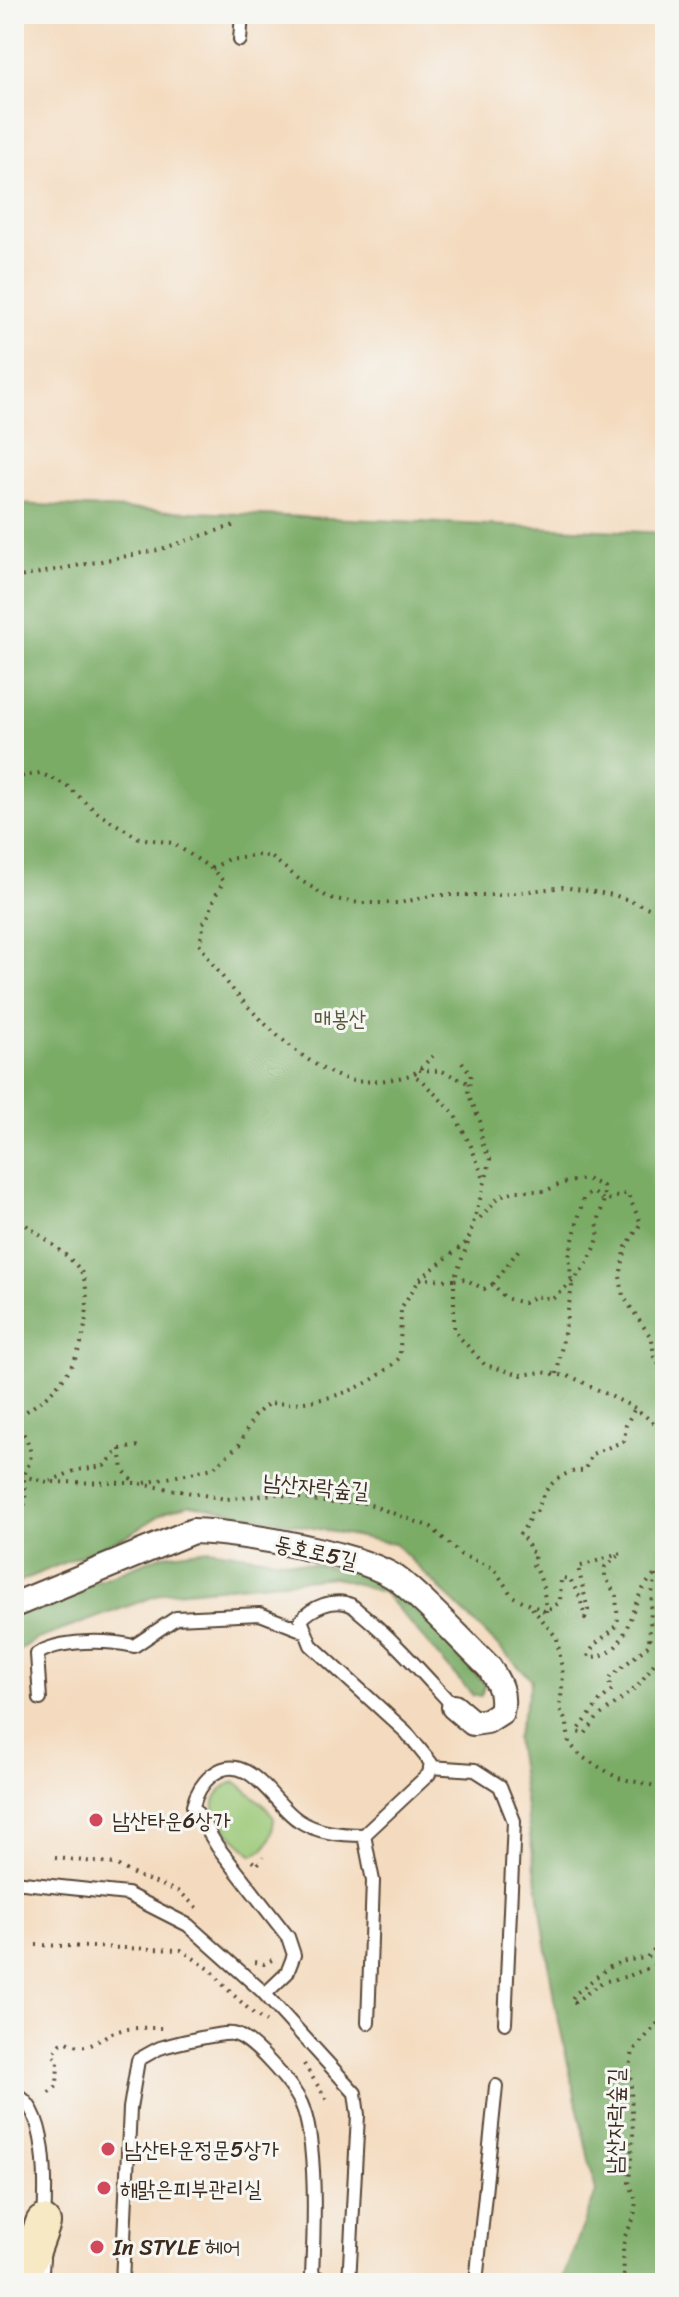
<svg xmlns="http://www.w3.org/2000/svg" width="679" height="2297" viewBox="0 0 679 2297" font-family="Sriracha,'Poor Story',sans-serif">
<rect width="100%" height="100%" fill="#f6f6f2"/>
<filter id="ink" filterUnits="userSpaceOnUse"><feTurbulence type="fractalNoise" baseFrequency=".0125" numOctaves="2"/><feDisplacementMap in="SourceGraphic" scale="16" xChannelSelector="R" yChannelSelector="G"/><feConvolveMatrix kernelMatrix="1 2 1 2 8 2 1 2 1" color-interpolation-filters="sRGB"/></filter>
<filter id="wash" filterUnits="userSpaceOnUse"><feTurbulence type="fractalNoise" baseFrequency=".006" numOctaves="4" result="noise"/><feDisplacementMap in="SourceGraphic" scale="32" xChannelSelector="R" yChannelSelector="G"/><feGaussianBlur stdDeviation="1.8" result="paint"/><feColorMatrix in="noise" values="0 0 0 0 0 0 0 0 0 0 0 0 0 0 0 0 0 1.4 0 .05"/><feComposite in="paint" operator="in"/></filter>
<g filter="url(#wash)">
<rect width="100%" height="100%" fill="#f4dbbf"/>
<!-- green -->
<path fill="#99c775" stroke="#6a784a" stroke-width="2" d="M 235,1781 L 263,1804 L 274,1818 C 272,1836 271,1848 253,1855 C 230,1833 188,1803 235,1781 Z"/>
<!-- forest -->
<path fill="#7aac66" stroke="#5a6b42" stroke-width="2" d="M 14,504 L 665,533 L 665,2283 L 561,2283 L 596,2192 L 554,1999 L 516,1739 L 532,1680 L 395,1544 L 191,1504 L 167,1511 L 126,1536 L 19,1582 L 14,1573 Z
M 208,1549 L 355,1571 L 396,1587 L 485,1684 L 481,1696 L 473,1696 L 384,1593 L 334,1577 L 164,1593 L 35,1640 L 14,1654 L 14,1614 L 163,1555 Z"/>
</g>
<g filter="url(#ink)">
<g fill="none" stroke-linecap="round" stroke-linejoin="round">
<defs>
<path id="service" d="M 240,40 L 242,14
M 40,1699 L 37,1654 C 60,1639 107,1640 134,1646 L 176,1618 L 260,1614 L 304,1631
M 430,1767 L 475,1770 L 500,1786 L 514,1821 L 505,2023
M 364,1835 L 373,1881 L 368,2023
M 14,1882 L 127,1894 L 188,1925 L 262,1991 L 355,2093 L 358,2115 L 349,2283
M 265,1994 L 287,1973 L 294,1955 L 288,1937 L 217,1846 L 193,1806 C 196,1794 202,1783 212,1775 C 247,1747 274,1805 298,1820 C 317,1833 341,1835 364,1835 L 429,1774 L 431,1763 L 406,1732 L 311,1645 L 301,1620 C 311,1608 334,1597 351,1605 C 355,1607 358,1611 361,1613 C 395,1641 424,1675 454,1707
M 14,2094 C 49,2106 46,2189 44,2220
M 41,2283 L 43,2258
M 122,2283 L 130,2108 L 138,2060 C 145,2056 153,2051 160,2048 C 172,2044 222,2032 233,2034 C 251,2036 293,2086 301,2103 C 318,2140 314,2232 312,2275 L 329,2283
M 476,2283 L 496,2086"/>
<path id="minor" d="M 14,1605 L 193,1531 C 238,1532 367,1554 400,1581 C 432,1607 460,1639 489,1667 C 499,1683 505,1693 501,1712 L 487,1721 L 473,1723 L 454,1707"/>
<path id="secondary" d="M 16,2283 L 31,2256 L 43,2223"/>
</defs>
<!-- service casing -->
<use href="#service" stroke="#574536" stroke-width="16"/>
<!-- minor casing -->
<use href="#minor" stroke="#574536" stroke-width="28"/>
<!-- secondary casing -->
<use href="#secondary" stroke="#574536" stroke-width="38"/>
<!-- path -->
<path stroke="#574536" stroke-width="4" stroke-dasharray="2 6" stroke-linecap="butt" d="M 14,578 L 158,550 L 238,524
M 14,778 L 40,773 L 66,785 L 99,814 L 139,838 L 173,843 L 212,869 L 223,881 C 221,888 216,893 214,899 C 209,912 212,913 202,924 L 203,932 L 199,943 C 225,988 301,1071 354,1081 C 369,1083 395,1080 410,1075 C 418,1073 426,1062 433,1056
M 212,869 L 228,859 L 255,855 L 270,856 L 300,880 L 329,898 L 359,903 L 400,903 L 434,895 L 498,895 L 563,887 L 614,895 L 660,912 L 665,910
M 462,1062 L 471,1074 L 468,1093 L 480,1121 L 482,1143 L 490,1159 L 486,1179
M 419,1070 L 442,1071 L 470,1084
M 14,1215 C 33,1232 66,1251 80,1270 C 86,1278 87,1296 87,1306 C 84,1362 61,1391 14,1419
M 468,1243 L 454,1280 L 465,1279 L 484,1289 L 493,1284 L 505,1298 L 524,1303 L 535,1296 L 552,1299 C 571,1285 593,1262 598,1237 C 599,1233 597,1228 598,1224 C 600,1209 606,1204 603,1186 L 586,1179 L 563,1183 L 545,1191 L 515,1191 L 500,1196 L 478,1220
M 420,1279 L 454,1280 L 454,1331 L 485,1365 L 522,1375 L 542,1372 L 572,1377 L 635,1408 L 654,1423 L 665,1423
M 493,1284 L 520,1248
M 557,1374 L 572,1287 L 569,1256 L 583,1199 L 589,1194 L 594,1193 L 605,1201 L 627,1193 L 641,1223 L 626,1247 L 620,1276 L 623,1296 L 652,1339 L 654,1357 L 665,1373
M 14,1421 C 23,1431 33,1447 30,1461 C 28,1467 24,1472 24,1479 C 26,1501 27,1506 14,1526
M 120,1449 L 123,1470 L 134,1482
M 14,1474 L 47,1482 L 135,1483 L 226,1499 L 276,1494 L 330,1503 L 365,1503 L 431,1527 L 461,1555 L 494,1568 L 512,1596 L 546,1612 L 560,1602 L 561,1578 L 570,1579 L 580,1598 L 585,1618 L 588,1610 L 578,1567 L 622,1553 L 605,1567 L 605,1576 L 616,1596 L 618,1624 C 608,1637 593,1641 588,1657 C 636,1658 623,1599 657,1573 L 652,1593 L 649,1645 L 608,1679 L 612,1690 L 600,1701 L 577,1732 L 585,1734 L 598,1717 L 637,1687 L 665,1649
M 50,1481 L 77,1470 L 104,1466 L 120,1449 L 140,1446
M 145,1483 L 213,1468 L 239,1445 L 254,1416 L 269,1403 C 315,1406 368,1392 400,1357 L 401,1308 L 420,1279 L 468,1241 L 485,1182 L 471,1146 L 453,1112 L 420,1079 L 412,1075
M 532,1608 L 557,1638 L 563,1675 L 560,1709 L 567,1724 L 569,1743 L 582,1757 L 618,1778 L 665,1788
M 546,1612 C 545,1597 543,1577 533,1565 L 535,1553 L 530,1551 L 527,1541 L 519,1535 L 527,1524 L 532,1510 L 537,1511 C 541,1490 561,1469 584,1471 L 592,1454 L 624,1441 L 626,1425 L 635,1408
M 665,1681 L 662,1685 L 665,1695
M 55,1858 L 115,1864 L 137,1876 L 180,1892 L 199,1910
M 252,1861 L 257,1865 L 263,1857
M 665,1938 L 646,1958 C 612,1961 609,1967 584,1987 C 578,1992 574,1994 571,2001 L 575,2002 L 602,1982 L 629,1976 L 665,1961
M 36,1945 L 181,1950 L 211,1970 L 225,1987 L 254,2014 L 266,2022
M 255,1962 L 264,1964 L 272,1960
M 304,2064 L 327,2100
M 49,2093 L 57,2086 L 58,2061 L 53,2054 L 61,2044 L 67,2042 C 95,2055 96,2035 122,2030 C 135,2027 149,2028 162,2028
M 621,2283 L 624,2277 L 623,2248 L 625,2236 L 634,2218 L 636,2200 L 629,2182 L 633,2134 L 630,2067 L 633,2051 L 665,2015"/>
<!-- service -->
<use href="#service" stroke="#fff" stroke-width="12"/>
<!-- minor -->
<use href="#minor" stroke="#fff" stroke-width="24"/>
<!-- secondary -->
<use href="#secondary" stroke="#f6e9c3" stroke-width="34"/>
</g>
</g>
<!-- markers -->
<g fill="#d1495b" stroke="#f6f6f2" stroke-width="3">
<circle cx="96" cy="1820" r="8"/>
<circle cx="108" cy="2149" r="8"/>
<circle cx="104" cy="2188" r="8"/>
<circle cx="97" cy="2247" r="8"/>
</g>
<g text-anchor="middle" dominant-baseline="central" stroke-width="6" stroke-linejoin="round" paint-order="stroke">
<!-- park labels -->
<g font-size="22" fill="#575938" stroke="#f6f6f2">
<text x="340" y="1018">매봉산</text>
</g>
<!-- street labels -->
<g font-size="22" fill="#3b2a1e" stroke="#f6f6f2">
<text transform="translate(316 1486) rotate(5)">남산자락숲길</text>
<text transform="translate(316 1552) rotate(13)">동호로5길</text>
<text transform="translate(615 2121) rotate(-89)">남산자락숲길</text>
</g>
<!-- poi labels -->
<g font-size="22" fill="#3b2a1e" stroke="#f6f6f2" text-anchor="start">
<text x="112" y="1820">남산타운6상가</text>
<text x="124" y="2149">남산타운정문5상가</text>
<text x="120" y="2188">해맑은피부관리실</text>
<text x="113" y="2247">In STYLE 헤어</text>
</g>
</g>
<!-- margin -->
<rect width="679" height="2297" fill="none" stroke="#f6f6f2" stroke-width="48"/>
</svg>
